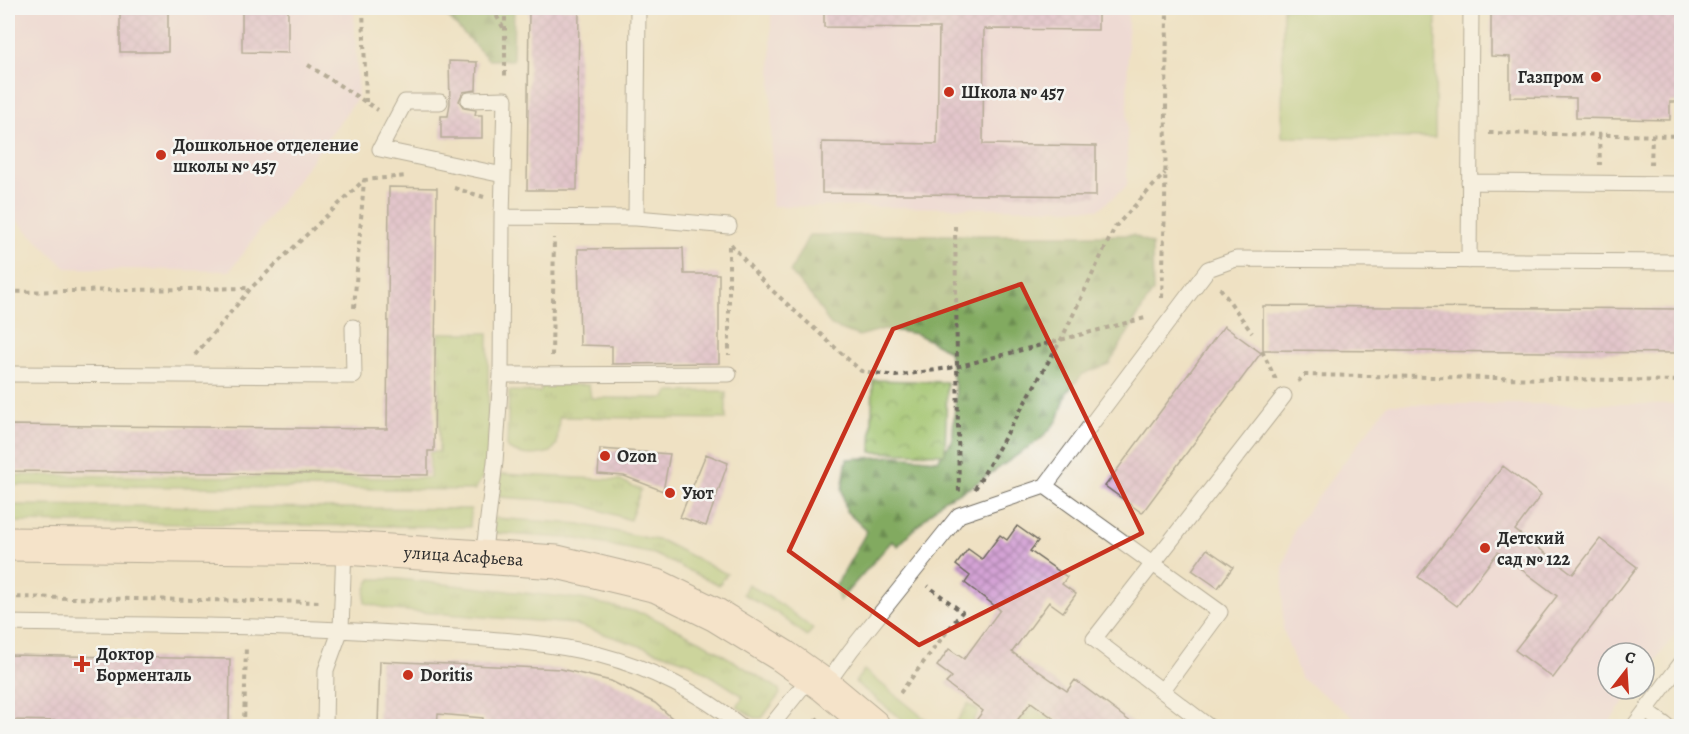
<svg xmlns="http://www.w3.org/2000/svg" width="1689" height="734" viewBox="0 0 1689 734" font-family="Alegreya,serif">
<defs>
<pattern id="grass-tufts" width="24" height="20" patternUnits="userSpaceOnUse" patternTransform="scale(1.5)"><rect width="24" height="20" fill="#a3c46e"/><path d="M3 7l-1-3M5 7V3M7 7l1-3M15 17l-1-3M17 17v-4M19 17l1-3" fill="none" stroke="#859f5b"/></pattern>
<pattern id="forest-firs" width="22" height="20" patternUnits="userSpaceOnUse" patternTransform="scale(1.5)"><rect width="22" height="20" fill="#82aa61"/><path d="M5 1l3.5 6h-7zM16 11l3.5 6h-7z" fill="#6b8b50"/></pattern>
<pattern id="park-crowns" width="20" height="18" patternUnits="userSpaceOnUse" patternTransform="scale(1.5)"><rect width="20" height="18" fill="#a3c46e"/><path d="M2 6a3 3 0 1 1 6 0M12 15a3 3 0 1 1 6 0" fill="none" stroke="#859f5b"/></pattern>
<pattern id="building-cross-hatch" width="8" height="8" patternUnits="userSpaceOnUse" patternTransform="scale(1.5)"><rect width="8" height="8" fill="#d4a3d5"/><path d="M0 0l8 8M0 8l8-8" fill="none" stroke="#ac85ad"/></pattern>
</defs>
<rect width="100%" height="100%" fill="#f6f6f2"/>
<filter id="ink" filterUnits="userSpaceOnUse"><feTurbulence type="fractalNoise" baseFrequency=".0167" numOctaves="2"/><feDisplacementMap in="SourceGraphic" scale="12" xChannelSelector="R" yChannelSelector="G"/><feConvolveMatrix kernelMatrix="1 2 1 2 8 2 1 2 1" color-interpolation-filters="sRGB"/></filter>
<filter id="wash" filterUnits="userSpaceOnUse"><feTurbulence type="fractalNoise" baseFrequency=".008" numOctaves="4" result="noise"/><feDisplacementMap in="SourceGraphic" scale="24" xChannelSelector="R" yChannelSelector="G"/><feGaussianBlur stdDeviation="1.35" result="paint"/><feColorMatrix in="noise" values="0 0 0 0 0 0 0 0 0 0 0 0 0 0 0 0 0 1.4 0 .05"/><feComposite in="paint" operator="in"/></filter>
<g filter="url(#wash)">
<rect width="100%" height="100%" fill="#efe1c3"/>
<!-- built -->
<path fill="#eed0e7" d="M 8,8 L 354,8 L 358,97 L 230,271 L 66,268 L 8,212 Z
M 771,8 L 1128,8 L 1127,186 L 1099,209 L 772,206 Z
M 1388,404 L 1681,404 L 1681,627 L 1644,676 L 1644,653 L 1608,653 L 1608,689 L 1634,689 L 1606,726 L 1365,726 L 1300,677 L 1283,629 L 1283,568 L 1295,527 Z"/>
<!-- grass -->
<path fill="url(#grass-tufts)" stroke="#67784c" stroke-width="1.5" d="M 439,333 L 488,333 L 489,466 L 475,490 L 8,485 L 8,475 L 430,478 L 430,452 L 439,452 Z
M 543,385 L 589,385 L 591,398 L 665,398 L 668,392 L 721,391 L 726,393 L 726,419 L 559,417 L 557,444 L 551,452 C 535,456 522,457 507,448 L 509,391 L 540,392 Z
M 501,474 L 620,480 L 641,490 L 630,520 L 575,502 L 499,497 Z
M 8,505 L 471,509 L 470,527 L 8,522 Z
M 494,518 L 580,524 L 662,541 L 727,574 L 719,585 L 654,554 L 578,539 L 494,533 Z
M 371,579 L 398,579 L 581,599 L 645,614 L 701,641 L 779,689 L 780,694 L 762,718 L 755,718 L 737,707 L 743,696 L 691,663 L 574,624 L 393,610 L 365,603 C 364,594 366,586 371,579 Z
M 748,584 L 782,605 L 813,629 L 807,636 L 777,613 L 743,594 Z
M 864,670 L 934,726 L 910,726 L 855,682 Z
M 968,704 L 979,711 L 973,721 L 981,726 L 954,726 Z
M 1032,706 L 1058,726 L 1016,726 Z"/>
<!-- forest -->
<path fill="url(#forest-firs)" stroke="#566a46" stroke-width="1.5" d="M 439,8 L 514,8 L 513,60 L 489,60 Z
M 809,235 L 1133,235 L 1152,244 L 1153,291 L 1109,364 L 1083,374 L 1067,392 L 1058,420 L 1042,438 L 971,487 L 943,500 L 898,546 L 892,541 L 839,601 L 835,587 L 867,531 L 846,511 L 842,490 L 847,459 L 896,456 L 938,460 L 952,441 L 956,395 L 949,351 L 917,334 L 884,329 L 859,336 L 831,326 L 815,301 L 790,272 Z"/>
<!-- park -->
<path fill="url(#park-crowns)" stroke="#67784c" stroke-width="1.5" d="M 873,380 L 947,382 L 945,454 L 871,452 Z"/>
<!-- garden -->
<path fill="#a3c46e" stroke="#67784c" stroke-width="1.5" d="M 1283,8 L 1436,8 L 1435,138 L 1282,137 Z"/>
<g id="blocks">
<!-- building -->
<path fill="url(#building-cross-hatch)" d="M 120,8 L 168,8 L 168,52 L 120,52 Z
M 242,8 L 288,8 L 288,53 L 242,52 Z
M 529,8 L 579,8 L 577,190 L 527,190 Z
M 824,8 L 1098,8 L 1098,30 L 984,29 L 983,144 L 1096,146 L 1096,196 L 822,193 L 822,142 L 937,144 L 939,28 L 824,27 Z
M 1491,8 L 1682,8 L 1682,102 L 1670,102 L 1670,120 L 1576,118 L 1576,98 L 1510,97 L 1510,57 L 1491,56 Z
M 449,61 L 477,62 L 476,90 L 463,92 L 459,101 L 464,108 L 476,110 L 475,115 L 482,115 L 482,138 L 441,138 L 441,116 L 448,116 L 450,103 Z
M 389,187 L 437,188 L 434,451 L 428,451 L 428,475 L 8,471 L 8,425 L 387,429 Z
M 683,248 L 684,274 L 719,274 L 719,363 L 612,364 L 612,346 L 580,345 L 578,249 Z
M 1263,306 L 1682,309 L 1682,353 L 1263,350 Z
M 1224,326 L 1261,353 L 1142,513 L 1105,486 Z
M 600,449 L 670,454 L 663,491 L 624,476 L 598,474 Z
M 706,454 L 728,463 L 706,526 L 680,517 Z
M 1503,466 L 1541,495 L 1515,530 L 1573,574 L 1600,539 L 1637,567 L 1553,678 L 1515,650 L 1557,596 L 1498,552 L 1457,606 L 1418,577 Z
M 1017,526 L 1038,541 L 1030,551 L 1067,577 L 1062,584 L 1076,594 L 1063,612 L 1049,602 L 1012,652 L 1067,691 L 1075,680 L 1136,726 L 1064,726 L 1031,702 L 1013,726 L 972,726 L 983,711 L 946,683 L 952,677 L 937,666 L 949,649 L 964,659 L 1000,610 L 965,583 L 970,576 L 956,565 L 968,549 L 982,559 L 1000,535 L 1007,540 Z
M 1207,549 L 1233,567 L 1218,588 L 1192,570 Z
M 8,655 L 230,659 L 229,724 L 8,720 Z
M 380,661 L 561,669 L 611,681 L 655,703 L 681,726 L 493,726 L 493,723 L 483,722 L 483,718 L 438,714 L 437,726 L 378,726 Z"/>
</g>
</g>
<g filter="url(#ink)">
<use href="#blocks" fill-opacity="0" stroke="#706b60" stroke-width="1.5"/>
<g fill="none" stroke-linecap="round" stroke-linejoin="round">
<defs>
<path id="lane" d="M 469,100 L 505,99 L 502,217 L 501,375 L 495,462 L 483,558
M 440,102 L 405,102 L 380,149 L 503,175
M 1469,182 L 1682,184
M 502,217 L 636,218 L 729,226
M 636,218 L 638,8
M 1469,261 L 1471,8
M 8,374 L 354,376 L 353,327
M 501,375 L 729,374
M 1045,486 L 1220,612 L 1162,691
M 8,623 C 145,625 283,625 420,635 C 482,639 540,640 600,655 C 651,668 701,694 741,726
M 825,686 L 851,650 L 959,515 L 1045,486 L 1208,269 L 1236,259 L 1682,262
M 1646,711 L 1667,726
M 325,726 L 326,670 L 341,629 L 344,548
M 771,726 L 811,676
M 1208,726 L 1094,639 L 1284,396
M 1634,726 L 1682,662"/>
<g id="secondary">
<path id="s1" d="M 8,544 L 344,548 L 557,562 L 657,586 L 716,615 L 783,656 L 825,686 L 873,726"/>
</g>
</defs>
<!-- lane casing -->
<use href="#lane" stroke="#706b60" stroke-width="17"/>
<!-- secondary casing -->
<use href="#secondary" stroke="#706b60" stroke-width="35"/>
<!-- path -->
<path stroke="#706b60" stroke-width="4" stroke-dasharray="4.5 4.5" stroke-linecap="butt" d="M 363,8 L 366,102
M 492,8 L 505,31
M 505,8 L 505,79
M 308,65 L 378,110
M 1489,133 L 1682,136
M 1599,135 L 1600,165
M 1651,165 L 1652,136
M 454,188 L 484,197
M 955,226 L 959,494
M 731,244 L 764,283 L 861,371 L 895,376 L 956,367 L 1145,318
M 729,246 L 729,355
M 1220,288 L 1252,333
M 8,292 L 251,288
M 1162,298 L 1165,206 L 1167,8
M 354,308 L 364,180
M 1262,351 L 1276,380
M 195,355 L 251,288 L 364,180 L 406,176
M 552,356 L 554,238
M 1298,382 L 1304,375 L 1682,381
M 975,489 L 1062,338 L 1115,227 L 1165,173
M 8,597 L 322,602
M 900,693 L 962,612 L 928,586
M 244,726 L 246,646
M 808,726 L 819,718"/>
<!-- lane -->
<use href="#lane" stroke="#fff" stroke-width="15"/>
<!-- secondary -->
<use href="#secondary" stroke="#fde4d1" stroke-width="33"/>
</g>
</g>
<!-- marked area -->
<path d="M0 0H1689V734H0ZM 1021,284 L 1142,533 L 919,645 L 789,551 L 893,329 Z" fill="#efe1c3" fill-opacity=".55" fill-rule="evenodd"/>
<path fill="none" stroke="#c8321e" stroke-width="4.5" stroke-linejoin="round" d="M 1021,284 L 1142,533 L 919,645 L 789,551 L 893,329 Z"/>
<!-- markers -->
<g fill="#c8321e" stroke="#f6f6f2" stroke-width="2">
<circle cx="1596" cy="77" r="6"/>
<circle cx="949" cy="92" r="6"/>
<circle cx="161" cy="155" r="6"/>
<circle cx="605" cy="456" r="6"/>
<circle cx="670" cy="493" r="6"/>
<circle cx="1485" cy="548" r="6"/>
<path d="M79 655h6v6h6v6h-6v6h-6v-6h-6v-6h6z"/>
<circle cx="408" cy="675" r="6"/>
</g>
<g text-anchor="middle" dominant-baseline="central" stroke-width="5" stroke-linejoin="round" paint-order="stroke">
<!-- poi labels -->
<g font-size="18" font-weight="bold" fill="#2b2b2b" stroke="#f6f6f2" text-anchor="start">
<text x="1584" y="77" text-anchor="end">Газпром</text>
<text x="961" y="92">Школа № 457</text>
<text x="173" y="145">Дошкольное отделение<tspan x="173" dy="21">школы № 457</tspan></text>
<text x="617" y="456">Ozon</text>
<text x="682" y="493">Уют</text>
<text x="1497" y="538">Детский<tspan x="1497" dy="21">сад № 122</tspan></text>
<text x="96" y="654">Доктор<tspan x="96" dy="21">Борменталь</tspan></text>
<text x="420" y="675">Doritis</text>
</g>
<!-- street labels -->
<g font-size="18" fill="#2b2b2b" stroke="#f6f6f2">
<text stroke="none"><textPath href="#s1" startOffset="456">улица Асафьева</textPath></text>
</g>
</g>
<!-- margin -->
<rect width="1689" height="734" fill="none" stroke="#f6f6f2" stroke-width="30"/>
<!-- north arrow -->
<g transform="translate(1626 671) rotate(17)"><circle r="28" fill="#f6f6f2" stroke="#a5a5a2" stroke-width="1.5"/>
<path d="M0-4.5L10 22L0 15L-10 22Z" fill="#c8321e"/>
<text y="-9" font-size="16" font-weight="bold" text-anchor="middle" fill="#2b2b2b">С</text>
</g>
</svg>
